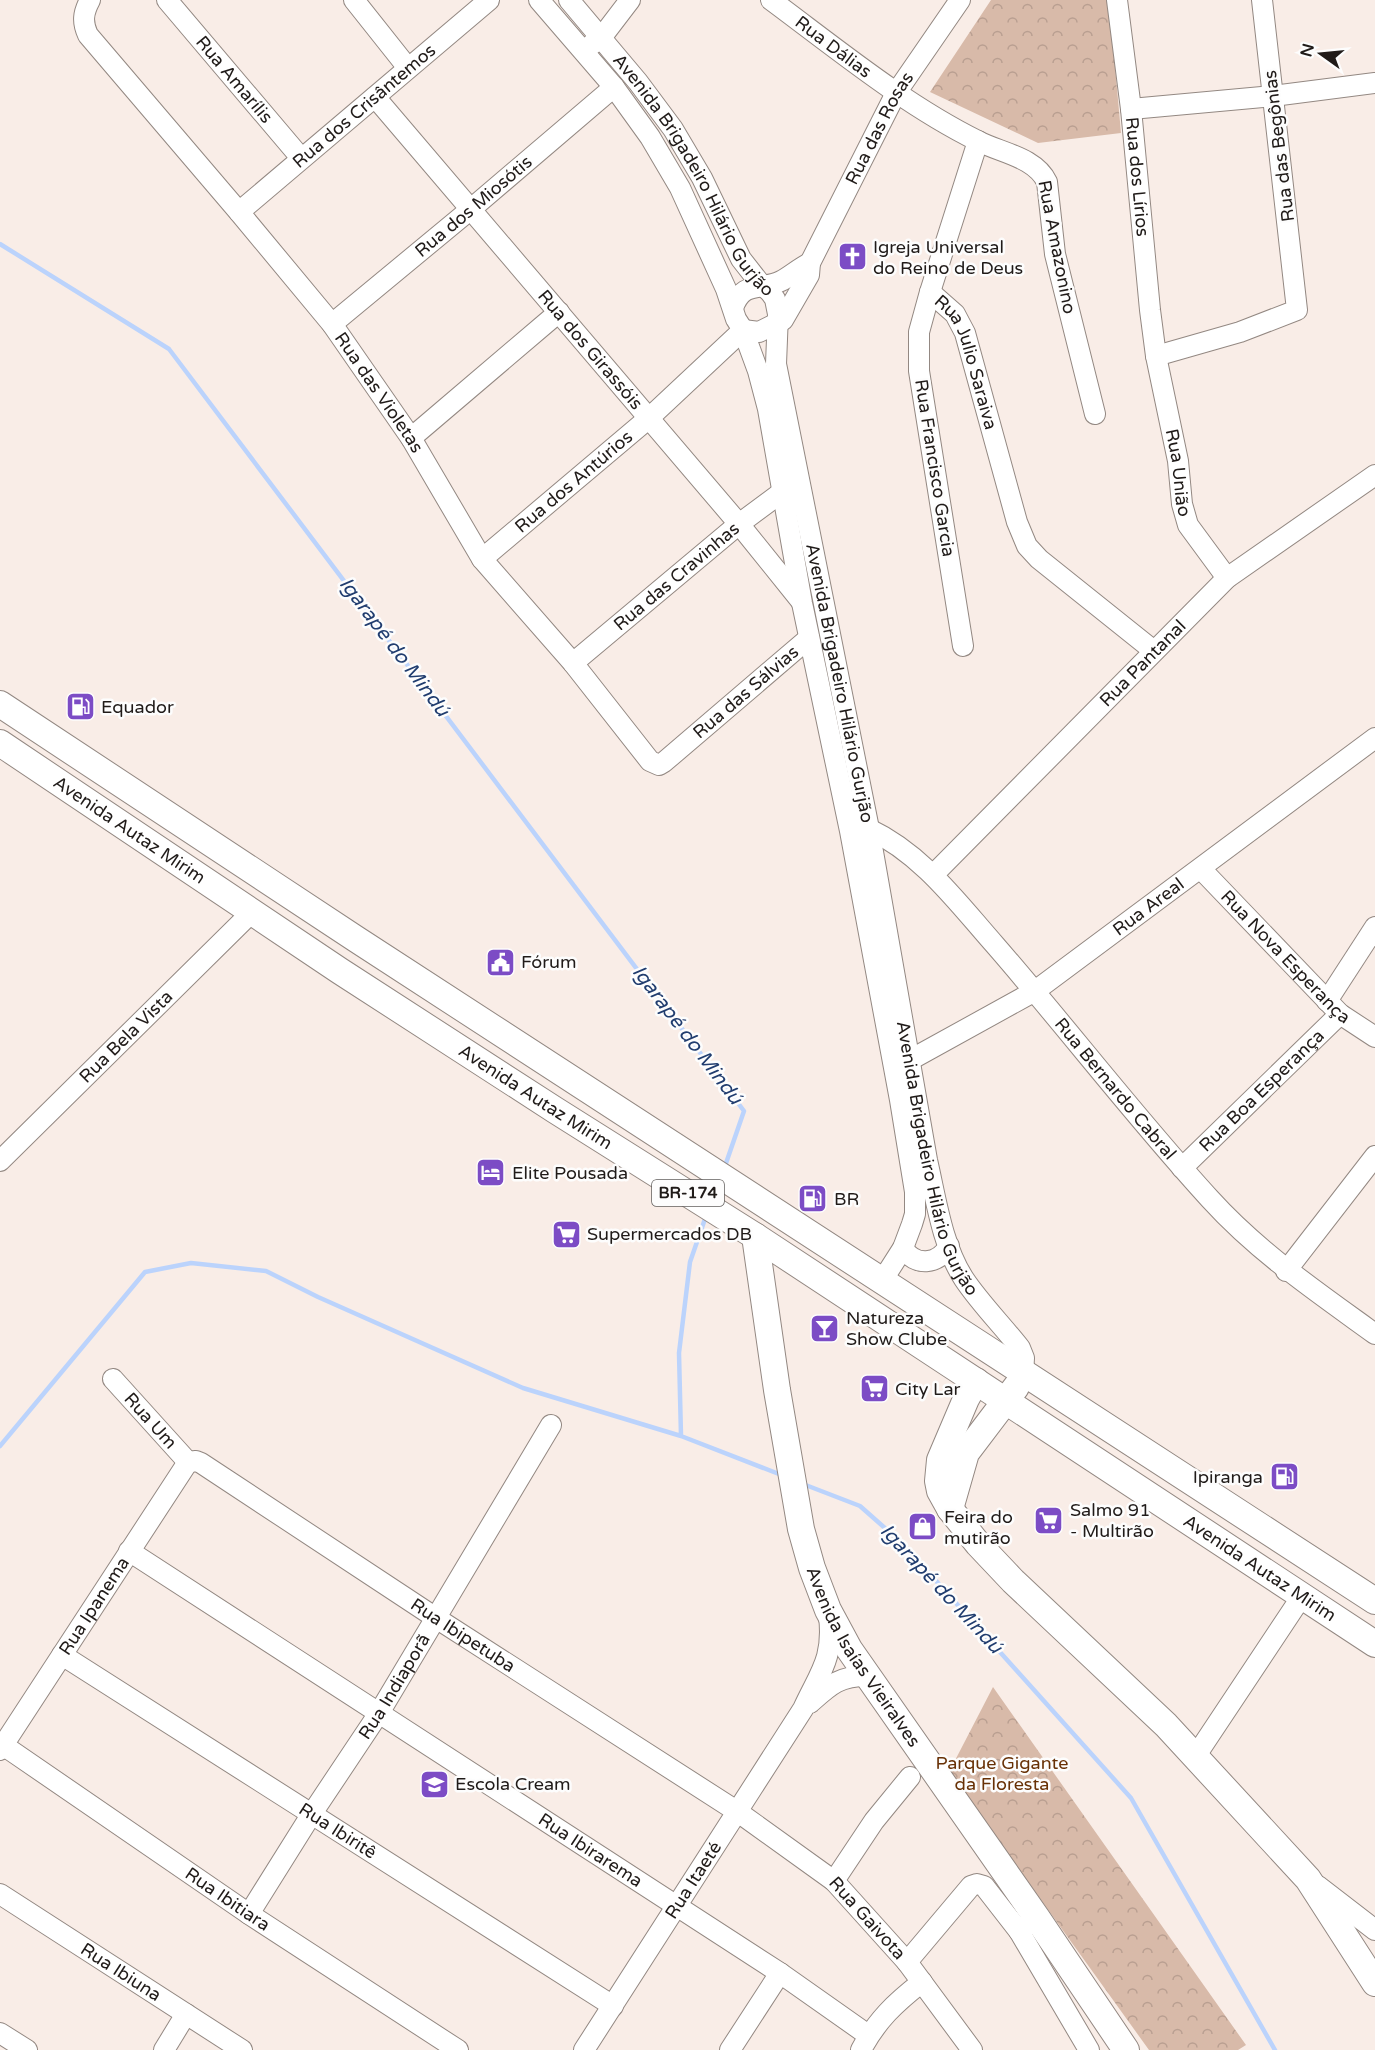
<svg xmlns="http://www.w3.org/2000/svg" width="1375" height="2050" viewBox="0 0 1375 2050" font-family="'Varela Round',sans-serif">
<defs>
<pattern id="park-crowns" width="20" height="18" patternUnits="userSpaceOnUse" patternTransform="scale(1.5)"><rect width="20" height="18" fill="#d8baa9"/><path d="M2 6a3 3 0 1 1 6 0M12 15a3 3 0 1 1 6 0" fill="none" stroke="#b99f91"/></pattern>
</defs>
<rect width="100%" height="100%" fill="#f9ede7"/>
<!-- park -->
<path fill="url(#park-crowns)" d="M 991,0 L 1109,0 L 1121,133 L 1038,143 L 930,92 Z
M 993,1687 L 1246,2045 L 1238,2050 L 1149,2050 L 949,1772 Z"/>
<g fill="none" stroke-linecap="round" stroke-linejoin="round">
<!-- stream -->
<path stroke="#bbd3fc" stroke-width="4.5" d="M 0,244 L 169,349 L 744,1111 L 724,1169
M 706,1216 L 690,1262 L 679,1353 L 681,1436 L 784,1476
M 0,1446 L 145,1272 L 191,1263 L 266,1271 L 318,1297 L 523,1388 L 681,1436
M 803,1484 L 860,1506 L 903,1544 L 1131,1798 L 1275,2050"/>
<defs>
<g id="minor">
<path id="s1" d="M 90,0 C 83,13 82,22 88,35 L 239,212 L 332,324 L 411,438 L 482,559 L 573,663 L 650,761 L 659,765 L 664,762 L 809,638"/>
<path id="s2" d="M 167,0 L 301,158"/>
<path d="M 354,0 L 408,68"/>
<path d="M 539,0 L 614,87 L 650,137 L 680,188 L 726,289 L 736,319 L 743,330 L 758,371 L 768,409 L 802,603 L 850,831 L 900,1100 L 915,1192 L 915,1214 L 912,1224 L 903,1248 L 882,1281"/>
<path id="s3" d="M 569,0 L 638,82 L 673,129 L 702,178 L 741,259 L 759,282 L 770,292 L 775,299 L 778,314 L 776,364 L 869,829 L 927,1160 C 936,1199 942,1245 964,1279 C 980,1303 1002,1325 1020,1348 L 1024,1358 L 1023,1374"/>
<path id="s4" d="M 771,0 C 837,49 905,105 978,141 C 1001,153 1035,157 1047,182 L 1055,254 L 1095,414"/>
<path id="s5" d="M 1117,0 L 1131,109 L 1150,310 L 1156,356 L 1178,461 L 1182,504 L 1188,525 L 1227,578"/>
<path d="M 591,45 L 601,38 L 630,0"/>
<path id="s6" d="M 375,97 L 739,524 L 801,601"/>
<path d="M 1131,109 L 1273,96 L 1375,83"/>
<path id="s7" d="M 239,212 L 489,0"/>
<path id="s8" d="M 930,292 L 955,314 L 965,333 L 1017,522 L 1027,546 L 1039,559 L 1154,651"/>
<path d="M 733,308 C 743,280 760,291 781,281 C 791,276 799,268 810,263"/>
<path id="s9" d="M 332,324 L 471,209 L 614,87"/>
<path d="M 1156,356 L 1240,332 L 1297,310 L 1262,0"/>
<path d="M 411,438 L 559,312"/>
<path id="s10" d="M 482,559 L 649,418 L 743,330 L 759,332 L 783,320 L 809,275 L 810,263 L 896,93 L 960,0"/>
<path d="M 963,646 L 919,371 L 919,332 L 930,292 L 978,141"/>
<path id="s11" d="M 573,663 L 739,524 L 782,492"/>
<path id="s12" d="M 869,829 C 922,854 957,902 995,945 C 1068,1029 1135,1117 1210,1199 C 1258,1252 1317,1292 1375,1334"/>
<path id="s13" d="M 1201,869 L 1340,1014 L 1375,1037"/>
<path id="s14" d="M 933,875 L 1227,578 L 1375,475"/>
<path d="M 1327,1001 L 1375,927"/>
<path id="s15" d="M 910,1060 L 1035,991 L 1375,738"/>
<path id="s16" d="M 0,1161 L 252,912"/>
<path id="s17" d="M 1182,1168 L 1340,1014"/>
<path d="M 903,1248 C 915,1267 938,1265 949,1246"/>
<path d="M 1286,1271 L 1375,1156"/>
<path id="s18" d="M 113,1379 L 188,1462"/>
<path id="s19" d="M 188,1462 L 196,1461 L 201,1463 L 436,1618 L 738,1812 L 834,1881 L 907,1962 L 972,2050"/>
<path id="s20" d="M 129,1551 L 780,1973 L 868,2035"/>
<path id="s21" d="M 62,1655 L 613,2006"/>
<path d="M 810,1703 C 830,1685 839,1676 867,1676"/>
<path id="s22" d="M 0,1743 L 249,1914 L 458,2050"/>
<path id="s23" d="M 0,1750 L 188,1462"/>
<path d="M 1195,1757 L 1302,1596"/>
<path d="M 834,1881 L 874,1821 L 910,1777"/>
<path d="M 1318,1886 L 1375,1930"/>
<path id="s24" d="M 0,1894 L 242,2050"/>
<path id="s25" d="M 249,1914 L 311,1815 L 379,1713 L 551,1425"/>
<path d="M 1019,1931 L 1089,2050"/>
<path d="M 907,1962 L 971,1886 L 977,1884 L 984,1886 L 1019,1931 L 1037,1918"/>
<path d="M 0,2033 L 27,2050"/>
<path d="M 164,2050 L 186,2014"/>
<path id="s26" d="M 584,2050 L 803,1709 C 820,1672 834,1659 829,1616"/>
<path d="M 730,2050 L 780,1973"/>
<path d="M 861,2050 C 877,2020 895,2003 922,1982"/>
</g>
<g id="major">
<path d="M 0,704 L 356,939 L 1375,1601"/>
<path id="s27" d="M 0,743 L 340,971 L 555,1110 L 755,1236 L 1375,1644"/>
<path id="s28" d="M 755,1236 L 777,1390 L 801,1529 L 812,1568 L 828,1610 L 849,1649 L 1037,1918 L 1126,2050"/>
<path d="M 976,1381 L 966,1399 L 940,1460 L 938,1481 L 940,1491 L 950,1509 L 978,1544 L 1013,1581 L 1166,1725 L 1308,1879 L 1375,1983"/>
<path d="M 950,1509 L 966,1453 L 1016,1387"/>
</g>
</defs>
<!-- minor casing -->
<use href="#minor" stroke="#938882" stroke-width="22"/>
<!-- major casing -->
<use href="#major" stroke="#938882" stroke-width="28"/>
<!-- minor -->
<use href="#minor" stroke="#fff" stroke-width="20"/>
<!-- major -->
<use href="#major" stroke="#fff" stroke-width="26"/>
</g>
<!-- icons -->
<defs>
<symbol id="church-square" viewBox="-11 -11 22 22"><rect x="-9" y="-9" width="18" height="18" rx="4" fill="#7c4cc5" stroke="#fdfdfd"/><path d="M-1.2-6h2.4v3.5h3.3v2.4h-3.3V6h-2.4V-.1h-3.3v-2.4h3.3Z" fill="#fff"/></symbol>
<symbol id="fuel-square" viewBox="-11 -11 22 22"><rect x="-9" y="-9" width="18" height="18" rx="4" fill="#7c4cc5" stroke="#fdfdfd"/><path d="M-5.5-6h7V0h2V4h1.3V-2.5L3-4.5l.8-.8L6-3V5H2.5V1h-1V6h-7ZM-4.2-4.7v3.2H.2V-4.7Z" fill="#fff"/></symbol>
<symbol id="civic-square" viewBox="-11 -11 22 22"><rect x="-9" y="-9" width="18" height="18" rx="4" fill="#7c4cc5" stroke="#fdfdfd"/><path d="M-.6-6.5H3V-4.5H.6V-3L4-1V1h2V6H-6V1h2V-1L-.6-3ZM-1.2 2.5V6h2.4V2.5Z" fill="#fff"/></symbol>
<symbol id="hotel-square" viewBox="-11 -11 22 22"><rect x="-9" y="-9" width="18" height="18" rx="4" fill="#7c4cc5" stroke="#fdfdfd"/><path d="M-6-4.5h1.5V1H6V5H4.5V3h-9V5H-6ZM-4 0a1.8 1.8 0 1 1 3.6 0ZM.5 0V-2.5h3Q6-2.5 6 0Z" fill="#fff"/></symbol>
<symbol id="supermarket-square" viewBox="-11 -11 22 22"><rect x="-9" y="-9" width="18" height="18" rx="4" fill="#7c4cc5" stroke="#fdfdfd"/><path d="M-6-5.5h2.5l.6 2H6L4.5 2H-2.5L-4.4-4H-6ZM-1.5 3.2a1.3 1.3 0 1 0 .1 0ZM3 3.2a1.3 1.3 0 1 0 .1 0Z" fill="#fff"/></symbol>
<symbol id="bar-square" viewBox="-11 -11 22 22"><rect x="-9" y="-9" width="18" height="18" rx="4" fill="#7c4cc5" stroke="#fdfdfd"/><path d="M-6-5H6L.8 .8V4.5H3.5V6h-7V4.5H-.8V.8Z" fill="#fff"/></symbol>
<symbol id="shop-square" viewBox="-11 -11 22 22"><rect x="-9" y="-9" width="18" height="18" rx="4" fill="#7c4cc5" stroke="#fdfdfd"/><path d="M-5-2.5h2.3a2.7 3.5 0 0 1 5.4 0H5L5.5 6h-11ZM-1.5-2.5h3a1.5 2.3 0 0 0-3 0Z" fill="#fff"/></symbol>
<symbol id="school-square" viewBox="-11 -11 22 22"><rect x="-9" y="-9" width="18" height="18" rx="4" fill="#7c4cc5" stroke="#fdfdfd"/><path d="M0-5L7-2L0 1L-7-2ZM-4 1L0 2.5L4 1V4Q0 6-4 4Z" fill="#fff"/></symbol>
</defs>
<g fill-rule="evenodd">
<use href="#church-square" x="836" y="240" width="33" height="33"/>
<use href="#fuel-square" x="64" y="690" width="33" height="33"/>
<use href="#civic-square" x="484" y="946" width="33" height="33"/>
<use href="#hotel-square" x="474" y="1156" width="33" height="33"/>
<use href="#fuel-square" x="796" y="1182" width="33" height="33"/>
<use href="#supermarket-square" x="550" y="1218" width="33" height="33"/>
<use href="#bar-square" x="808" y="1312" width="33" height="33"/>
<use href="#supermarket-square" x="858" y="1372" width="33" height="33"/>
<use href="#fuel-square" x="1268" y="1460" width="33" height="33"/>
<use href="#supermarket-square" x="1032" y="1504" width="33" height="33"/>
<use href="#shop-square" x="906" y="1510" width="33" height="33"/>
<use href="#school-square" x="418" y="1768" width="33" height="33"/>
</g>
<g text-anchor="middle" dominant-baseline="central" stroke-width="5" stroke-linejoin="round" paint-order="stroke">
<!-- shield labels -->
<rect fill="#fdfdfd" stroke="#625f5d" stroke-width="1.5" x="652" y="1180" width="72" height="26" rx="4.5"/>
<g font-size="16" font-weight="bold" fill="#201b19">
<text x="688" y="1193">BR-174</text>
</g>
<!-- street labels -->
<g font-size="18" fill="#201b19" stroke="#fdfdfd">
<text stroke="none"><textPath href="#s4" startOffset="78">Rua Dálias</textPath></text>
<text stroke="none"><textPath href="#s2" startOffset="104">Rua Amarílis</textPath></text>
<text stroke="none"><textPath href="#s7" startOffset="164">Rua dos Crisântemos</textPath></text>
<text stroke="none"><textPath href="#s10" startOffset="606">Rua das Rosas</textPath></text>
<text transform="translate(1279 146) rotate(-97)">Rua das Begônias</text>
<text stroke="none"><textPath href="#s3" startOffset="216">Avenida Brigadeiro Hilário Gurjão</textPath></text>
<text stroke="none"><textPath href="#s5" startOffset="178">Rua dos Lírios</textPath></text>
<text stroke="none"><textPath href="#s9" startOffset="184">Rua dos Miosótis</textPath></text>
<text transform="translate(1057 247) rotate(79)">Rua Amazonino</text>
<text stroke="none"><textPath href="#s6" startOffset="332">Rua dos Girassóis</textPath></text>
<text stroke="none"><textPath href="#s8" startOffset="82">Rua Julio Saraiva</textPath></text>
<text stroke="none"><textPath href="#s1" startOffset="498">Rua das Violetas</textPath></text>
<text transform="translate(935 468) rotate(81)">Rua Francisco Garcia</text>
<text stroke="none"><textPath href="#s5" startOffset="477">Rua União</textPath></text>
<text stroke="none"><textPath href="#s10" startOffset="120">Rua dos Antúrios</textPath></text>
<text stroke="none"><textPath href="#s11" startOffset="135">Rua das Cravinhas</textPath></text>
<text stroke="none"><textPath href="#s14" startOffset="298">Rua Pantanal</textPath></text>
<text stroke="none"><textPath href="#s3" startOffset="756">Avenida Brigadeiro Hilário Gurjão</textPath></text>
<text stroke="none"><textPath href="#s1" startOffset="1080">Rua das Sálvias</textPath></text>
<text stroke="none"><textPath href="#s27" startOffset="156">Avenida Autaz Mirim</textPath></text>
<text stroke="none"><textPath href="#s15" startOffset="284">Rua Areal</textPath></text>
<text stroke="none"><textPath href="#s13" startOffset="122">Rua Nova Esperança</textPath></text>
<text stroke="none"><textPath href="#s16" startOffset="177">Rua Bela Vista</textPath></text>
<text stroke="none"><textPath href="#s12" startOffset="360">Rua Bernardo Cabral</textPath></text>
<text stroke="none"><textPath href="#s17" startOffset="111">Rua Boa Esperança</textPath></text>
<text stroke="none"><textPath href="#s27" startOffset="642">Avenida Autaz Mirim</textPath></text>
<text stroke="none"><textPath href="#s3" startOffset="1242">Avenida Brigadeiro Hilário Gurjão</textPath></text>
<text stroke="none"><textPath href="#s18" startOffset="56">Rua Um</textPath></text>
<text stroke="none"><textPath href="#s27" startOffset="1506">Avenida Autaz Mirim</textPath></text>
<text stroke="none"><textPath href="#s23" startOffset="172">Rua Ipanema</textPath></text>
<text stroke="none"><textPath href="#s19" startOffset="327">Rua Ibipetuba</textPath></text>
<text stroke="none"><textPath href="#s28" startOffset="440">Avenida Isaías Vieiralves</textPath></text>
<text stroke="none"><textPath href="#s25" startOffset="270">Rua Indiaporã</textPath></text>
<text stroke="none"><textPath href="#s21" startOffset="327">Rua Ibiritê</textPath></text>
<text stroke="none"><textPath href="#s20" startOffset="550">Rua Ibirarema</textPath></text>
<text stroke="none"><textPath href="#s26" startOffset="202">Rua Itaeté</textPath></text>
<text stroke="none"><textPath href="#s22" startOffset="276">Rua Ibitiara</textPath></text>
<text stroke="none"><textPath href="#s19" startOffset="822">Rua Gaivota</textPath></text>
<text stroke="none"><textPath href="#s24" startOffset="144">Rua Ibiuna</textPath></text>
</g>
<!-- poi labels -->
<g font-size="18" fill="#201b19" stroke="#fdfdfd" text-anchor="start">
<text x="873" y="247">Igreja Universal<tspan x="873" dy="21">do Reino de Deus</tspan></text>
<text x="101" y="707">Equador</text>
<text x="521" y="962">Fórum</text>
<text x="512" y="1173">Elite Pousada</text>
<text x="834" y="1199">BR</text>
<text x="587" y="1234">Supermercados DB</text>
<text x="846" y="1318">Natureza<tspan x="846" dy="21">Show Clube</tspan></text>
<text x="895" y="1389">City Lar</text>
<text x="1263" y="1477" text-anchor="end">Ipiranga</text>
<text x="1070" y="1510">Salmo 91<tspan x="1070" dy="21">- Multirão</tspan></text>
<text x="944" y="1517">Feira do<tspan x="944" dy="21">mutirão</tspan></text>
<text x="455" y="1784">Escola Cream</text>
</g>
<!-- park labels -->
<g font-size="18" fill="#683106" stroke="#fdfdfd">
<text x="1002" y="1763">Parque Gigante<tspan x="1002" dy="21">da Floresta</tspan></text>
</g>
<!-- water labels -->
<g font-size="20" font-style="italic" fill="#213d6f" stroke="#fdfdfd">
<text transform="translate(394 647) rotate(53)">Igarapé do Mindú</text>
<text transform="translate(687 1035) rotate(53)">Igarapé do Mindú</text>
<text transform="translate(941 1589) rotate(47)">Igarapé do Mindú</text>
</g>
</g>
<!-- north arrow -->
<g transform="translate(1321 54) rotate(285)" stroke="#fdfdfd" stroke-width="4.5" paint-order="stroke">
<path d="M0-4.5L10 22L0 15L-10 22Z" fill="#201b19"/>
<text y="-9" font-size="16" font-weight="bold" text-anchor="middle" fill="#201b19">N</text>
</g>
</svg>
